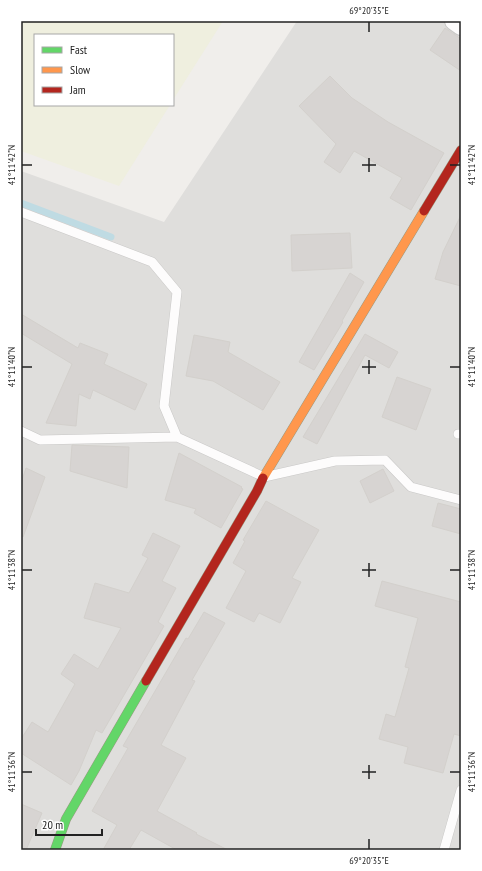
<svg xmlns="http://www.w3.org/2000/svg" width="482" height="871" viewBox="0 0 482 871" font-family="'PT Sans Narrow',sans-serif">
<rect width="100%" height="100%" fill="#f0eeeb"/>
<!-- residential -->
<path fill="#dfdedc" d="M 297,21 L 461,21 L 461,850 L 21,850 L 21,171 L 164,222 Z"/>
<!-- farmland -->
<path fill="#efefdf" d="M 21,21 L 223,21 L 173,100 L 173,35 L 35,35 L 35,105 L 170,105 L 119,186 L 21,151 Z"/>
<g fill="none" stroke-linecap="round" stroke-linejoin="round">
<!-- stream -->
<path stroke="#bfdbe3" stroke-width="7" d="M 21,203 L 111,237"/>
</g>
<!-- building -->
<path fill="#d7d4d2" stroke="#d3d0cc" d="M 445,28 L 461,39 L 461,71 L 430,50 Z
M 330,76 L 352,98 L 388,122 L 444,153 L 411,210 L 390,198 L 402,178 L 354,151 L 340,173 L 324,162 L 336,144 L 299,106 Z
M 461,215 L 461,286 L 435,279 L 443,252 Z
M 350,233 L 352,268 L 292,271 L 291,235 Z
M 350,273 L 364,282 L 342,321 L 343,322 L 314,370 L 299,362 Z
M 21,314 L 78,348 L 80,343 L 108,354 L 104,364 L 147,384 L 135,410 L 93,390 L 90,399 L 79,394 L 76,426 L 46,423 L 72,364 L 21,333 Z
M 365,334 L 398,352 L 389,368 L 365,355 L 317,444 L 303,437 Z
M 194,335 L 230,342 L 228,352 L 280,382 L 263,410 L 213,381 L 186,376 Z
M 397,377 L 431,389 L 416,430 L 382,417 Z
M 72,445 L 129,447 L 127,488 L 70,471 Z
M 179,453 L 242,487 L 241,488 L 243,489 L 221,528 L 194,513 L 196,509 L 165,500 Z
M 26,468 L 45,477 L 23,537 L 21,536 L 21,483 Z
M 383,469 L 394,491 L 370,503 L 360,481 Z
M 266,501 L 319,530 L 292,578 L 301,582 L 280,623 L 259,613 L 254,622 L 226,608 L 246,571 L 233,563 L 245,541 L 243,540 Z
M 438,503 L 461,509 L 461,534 L 432,526 Z
M 153,533 L 180,546 L 162,581 L 176,588 L 158,622 L 164,626 L 102,733 L 96,730 L 79,771 L 71,785 L 21,753 L 21,739 L 32,722 L 48,732 L 75,684 L 61,674 L 74,654 L 98,669 L 121,628 L 84,618 L 95,583 L 129,593 L 148,558 L 142,555 Z
M 382,581 L 461,602 L 461,736 L 454,734 L 443,773 L 404,763 L 408,747 L 379,739 L 386,714 L 395,717 L 409,668 L 405,667 L 418,618 L 375,606 Z
M 204,612 L 225,623 L 192,680 L 195,681 L 161,745 L 186,758 L 157,811 L 197,833 L 196,834 L 228,850 L 177,850 L 141,830 L 129,850 L 103,850 L 117,825 L 92,811 L 128,748 L 123,746 L 186,638 L 188,639 Z
M 21,804 L 42,813 L 26,850 L 21,850 Z"/>
<g fill="none" stroke-linecap="round" stroke-linejoin="round">
<defs>
<path id="lane" d="M 21,212 L 152,262 L 177,292 L 164,406 L 177,437 L 264,477 L 335,461 L 385,460 L 411,487 L 461,500
M 21,431 L 40,440 L 177,437
M 458,434 L 461,434
M 444,850 L 461,790"/>
<path id="street" d="M 454,21 L 461,26"/>
<path id="fast" d="M 55,850 L 66,819 L 146,681"/>
<path id="slow" d="M 263,478 L 424,211"/>
<path id="jam" d="M 424,211 L 461,150
M 146,681 L 257,491 L 263,478"/>
</defs>
<!-- lane casing -->
<use href="#lane" stroke="#c9c8c7" stroke-width="10"/>
<!-- street casing -->
<use href="#street" stroke="#c9c8c7" stroke-width="20"/>
<!-- fast casing -->
<use href="#fast" stroke="#999a82" stroke-width="10"/>
<!-- slow casing -->
<use href="#slow" stroke="#999a82" stroke-width="10"/>
<!-- jam casing -->
<use href="#jam" stroke="#999a82" stroke-width="10"/>
<!-- lane -->
<use href="#lane" stroke="#fdfcfc" stroke-width="9"/>
<!-- street -->
<use href="#street" stroke="#fdfcfc" stroke-width="18"/>
<!-- fast -->
<use href="#fast" stroke="#63d668" stroke-width="9"/>
<!-- slow -->
<use href="#slow" stroke="#ff974d" stroke-width="9"/>
<!-- jam -->
<use href="#jam" stroke="#b3261e" stroke-width="9"/>
</g>
<!-- ticks -->
<path fill="none" stroke="#222" stroke-width="1.5" d="M 369,22 L 369,32M 369,158 L 369,172M 22,165 L 32,165M 362,165 L 376,165M 450,165 L 460,165M 369,360 L 369,374M 22,367 L 32,367M 362,367 L 376,367M 450,367 L 460,367M 369,563 L 369,577M 22,570 L 32,570M 362,570 L 376,570M 450,570 L 460,570M 369,765 L 369,779M 22,772 L 32,772M 362,772 L 376,772M 450,772 L 460,772M 369,839 L 369,849"/>
<!-- border -->
<rect width="482" height="871" fill="none" stroke="#ffffff" stroke-width="44"/>
<!-- legend -->
<rect x="34" y="34" width="140" height="72" fill="#ffffff" stroke="#a7a7a7"/>
<rect x="42" y="47" width="20" height="6" fill="#63d668" stroke="#a7a7a7"/>
<text x="70" y="54" font-size="12" fill="#222222">Fast</text>
<rect x="42" y="67" width="20" height="6" fill="#ff974d" stroke="#a7a7a7"/>
<text x="70" y="74" font-size="12" fill="#222222">Slow</text>
<rect x="42" y="87" width="20" height="6" fill="#b3261e" stroke="#a7a7a7"/>
<text x="70" y="94" font-size="12" fill="#222222">Jam</text>
<!-- scale -->
<path d="M36 829v6h66v-6" fill="none" stroke="#222222" stroke-width="2"/>
<text x="42" y="829" font-size="12" fill="#222222" stroke="#ffffff" stroke-width="3" paint-order="stroke">20 m</text>
<rect x="22" y="22" width="438" height="827" fill="none" stroke="#222" stroke-width="1.5"/>
<g font-size="10" text-anchor="middle" fill="#222">
<text x="369" y="14">69°20'35"E</text>
<text transform="translate(11 165) rotate(-90)" y="4">41°11'42"N</text>
<text transform="translate(471 165) rotate(-90)" y="4">41°11'42"N</text>
<text transform="translate(11 367) rotate(-90)" y="4">41°11'40"N</text>
<text transform="translate(471 367) rotate(-90)" y="4">41°11'40"N</text>
<text transform="translate(11 570) rotate(-90)" y="4">41°11'38"N</text>
<text transform="translate(471 570) rotate(-90)" y="4">41°11'38"N</text>
<text transform="translate(11 772) rotate(-90)" y="4">41°11'36"N</text>
<text transform="translate(471 772) rotate(-90)" y="4">41°11'36"N</text>
<text x="369" y="864">69°20'35"E</text>
</g>
</svg>
